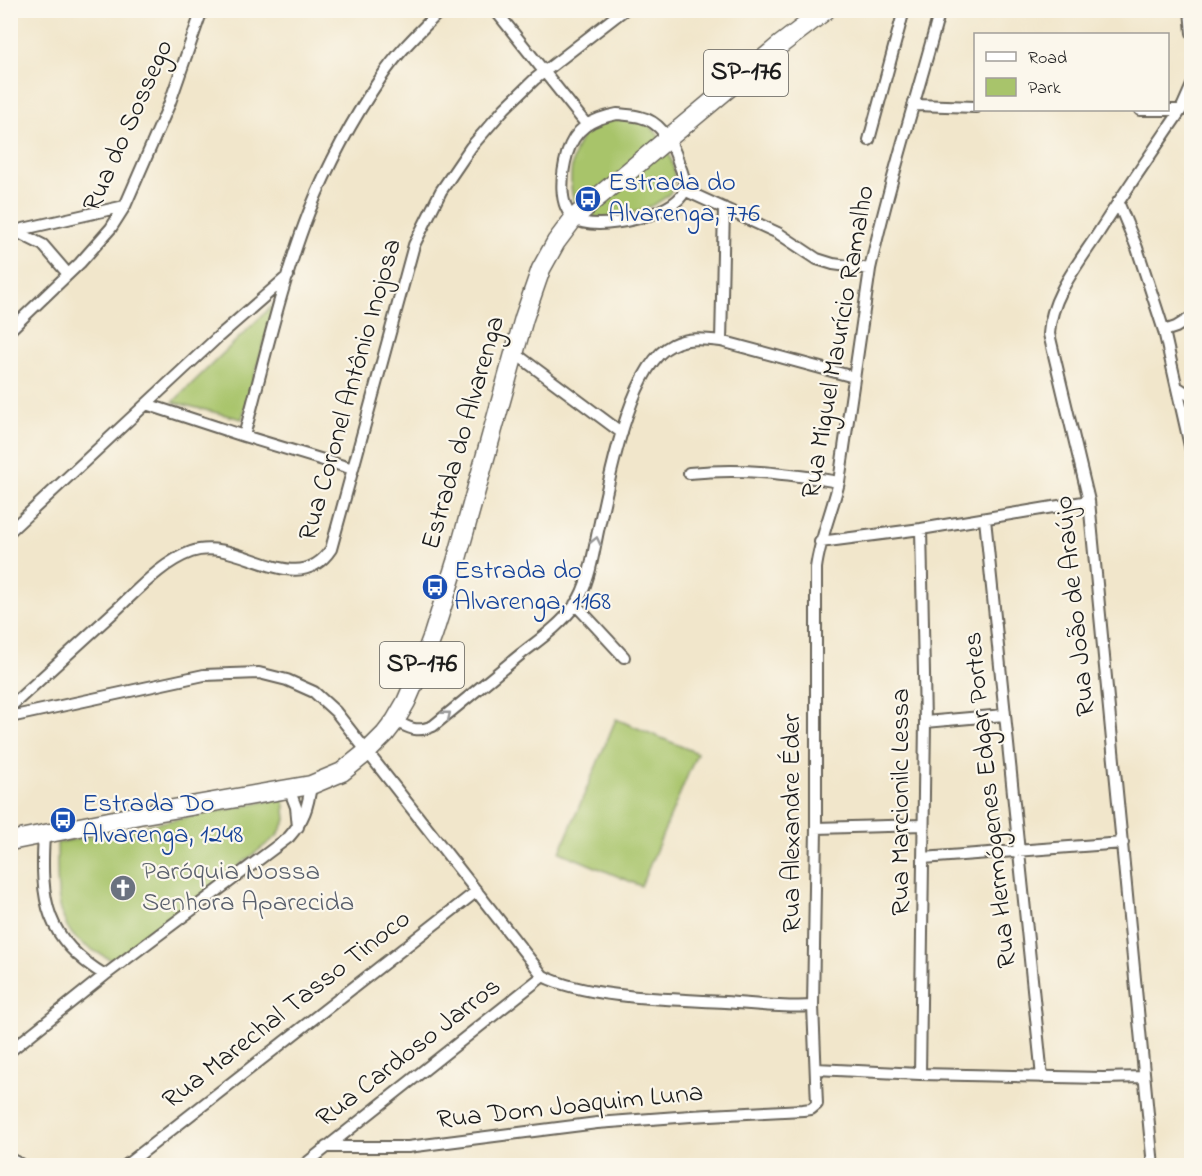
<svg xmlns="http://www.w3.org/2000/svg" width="1202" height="1176" viewBox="0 0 1202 1176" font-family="'Indie Flower',sans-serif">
<rect width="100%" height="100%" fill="#fbf7ec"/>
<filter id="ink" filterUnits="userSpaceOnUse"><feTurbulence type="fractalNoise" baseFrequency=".0167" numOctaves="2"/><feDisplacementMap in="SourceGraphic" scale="12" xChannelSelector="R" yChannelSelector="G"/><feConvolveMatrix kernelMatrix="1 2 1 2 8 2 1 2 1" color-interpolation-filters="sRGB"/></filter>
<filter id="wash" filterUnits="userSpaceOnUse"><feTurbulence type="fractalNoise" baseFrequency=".008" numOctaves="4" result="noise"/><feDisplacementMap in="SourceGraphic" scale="24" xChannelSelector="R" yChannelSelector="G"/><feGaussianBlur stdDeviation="1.35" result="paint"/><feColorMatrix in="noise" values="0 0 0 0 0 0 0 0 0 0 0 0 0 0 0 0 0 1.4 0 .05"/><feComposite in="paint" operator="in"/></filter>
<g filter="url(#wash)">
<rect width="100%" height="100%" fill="#f1e6cb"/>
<!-- green -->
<path fill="#a8c46b" stroke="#627044" stroke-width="1.5" d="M 617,118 C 624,119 634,118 640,120 C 661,127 684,174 670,193 C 657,209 592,231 578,211 C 565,191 570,141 591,127 C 598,123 610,121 617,118 Z
M 276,302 L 242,419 L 173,402 Z
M 616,719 L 697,753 L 641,886 L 560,852 Z
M 284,798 L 286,820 L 277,836 L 115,962 C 101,954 83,947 72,934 C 53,910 58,871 57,843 Z"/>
</g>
<g filter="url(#ink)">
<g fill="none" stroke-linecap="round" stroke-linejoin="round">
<defs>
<path id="street" d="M 495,10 L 586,124
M 1190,10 L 1192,33
M 915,105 L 976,107
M 1140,110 L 1181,110
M 617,114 C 625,115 633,115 640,117 C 662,122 673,144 679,164 C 682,171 686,183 684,191 C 677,215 595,233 575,219 C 557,206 562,172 567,154 C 575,128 591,119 617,114 Z
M 869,140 L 904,10
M 684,190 L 778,233 L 817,259 L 833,264 L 870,269
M 1118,202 L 1137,248 L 1164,331 L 1192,455
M 15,231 L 43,245 L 68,274
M 10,232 L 125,206
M 10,330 L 80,263 L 111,228 L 125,206 L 169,105 L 202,10
M 1164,331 L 1176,327 L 1192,317
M 721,341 L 724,208
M 516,354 L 622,433
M 1177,387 L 1192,397
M 146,404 L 244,436 L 353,469
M 244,436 C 264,362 281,284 309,212 C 328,165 352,120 380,79 C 397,53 420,31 441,10
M 689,473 C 743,468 785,473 839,482
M 985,519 L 1042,1077
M 10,531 L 218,337 L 288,276
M 820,542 L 921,529 L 1089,501
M 575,604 L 624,657
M 10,707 C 45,675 80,643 115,611 C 138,590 161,563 191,552 C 238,535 296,602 331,549 L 414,245 L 441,191 L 471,147 L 505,108 L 535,79 L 624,10
M 10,717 L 204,675 L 259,673 L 287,680 L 314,692 L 336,712 L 543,976 C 588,999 674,999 725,1002 C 754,1004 784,1008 813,1006
M 395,721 C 410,728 416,733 433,726 C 462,702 492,678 521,654 C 539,640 561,625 575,605 C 589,585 593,555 598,531 C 608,487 629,365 672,345 C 687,337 705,339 721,341 L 854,377
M 925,722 L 1004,715
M 289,789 L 296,807 L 298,827
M 816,828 L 923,825
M 44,835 C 40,900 45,939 105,975
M 923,858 L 1123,843
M 10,1051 L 105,975 L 289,837 C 304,820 308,807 311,785
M 816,1069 L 920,1074 L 1103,1078 L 1143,1077
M 920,1074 L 925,722 L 921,529
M 326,1147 L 408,1147 L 597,1123 L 691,1116 L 803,1110 L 811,1109 L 817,1104 L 813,1006 L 816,828 L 816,568 C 820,538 832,511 839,482 L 870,269 C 889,182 917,97 940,10
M 10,1159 L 24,1166
M 125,1166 L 477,891
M 303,1166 L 543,976
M 1153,1166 L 1089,501 L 1049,334 C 1051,296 1079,263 1099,232 C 1125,191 1153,151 1181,110 L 1192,85"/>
<path id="primary" d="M 10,841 L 139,815 L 311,785 L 342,772 L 368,751 L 385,734 L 395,721 L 406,702 L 419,672 L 433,635 L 456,562 L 524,318 L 541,269 L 556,242 L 574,218 L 592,202 L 780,45 L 826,10"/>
</defs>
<!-- street casing -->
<use href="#street" stroke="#676359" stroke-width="14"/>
<!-- primary casing -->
<use href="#primary" stroke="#676359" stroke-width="21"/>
<!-- street -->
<use href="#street" stroke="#fff" stroke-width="10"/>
<!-- primary -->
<use href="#primary" stroke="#fff" stroke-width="18"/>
</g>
<!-- one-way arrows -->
<defs><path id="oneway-chevron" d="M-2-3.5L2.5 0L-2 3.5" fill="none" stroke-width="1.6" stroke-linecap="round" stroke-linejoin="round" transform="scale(1.5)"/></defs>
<g stroke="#999">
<use href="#oneway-chevron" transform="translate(596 541) rotate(-77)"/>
<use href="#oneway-chevron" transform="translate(447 715) rotate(-39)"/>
</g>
</g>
<!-- icons -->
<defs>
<symbol id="bus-disc" viewBox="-11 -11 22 22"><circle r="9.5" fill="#1a4fb4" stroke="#fbf7ec"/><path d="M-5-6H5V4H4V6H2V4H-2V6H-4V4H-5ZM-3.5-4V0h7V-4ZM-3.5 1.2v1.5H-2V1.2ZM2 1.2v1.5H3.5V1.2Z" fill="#fff"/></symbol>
<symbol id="church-disc" viewBox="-11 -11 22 22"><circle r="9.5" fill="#6b7280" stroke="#fbf7ec"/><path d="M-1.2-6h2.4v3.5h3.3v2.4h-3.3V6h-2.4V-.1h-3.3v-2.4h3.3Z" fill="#fff"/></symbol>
</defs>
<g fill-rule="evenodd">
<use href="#bus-disc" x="573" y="184" width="30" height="30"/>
<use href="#bus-disc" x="420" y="572" width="30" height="30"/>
<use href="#bus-disc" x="48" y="805" width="30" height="30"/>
<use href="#church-disc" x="108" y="873" width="30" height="30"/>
</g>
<g text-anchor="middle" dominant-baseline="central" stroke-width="4.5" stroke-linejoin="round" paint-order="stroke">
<!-- shield labels -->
<g fill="#fbf7ec" stroke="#5f5e5a" stroke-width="1.5">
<rect x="704" y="50" width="84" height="46" rx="4.5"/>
<rect x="380" y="642" width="84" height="46" rx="4.5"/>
</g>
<g font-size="26" font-weight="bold" fill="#1c1c1c">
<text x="746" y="73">SP-176</text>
<text x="422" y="665">SP-176</text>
</g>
<!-- street labels -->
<g font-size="27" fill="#1c1c1c" stroke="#fbf7ec">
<text transform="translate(129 126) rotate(-66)">Rua do Sossego</text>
<text transform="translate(839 342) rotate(-80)">Rua Miguel Maurício Ramalho</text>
<text transform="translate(351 390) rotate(-74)">Rua Coronel Antônio Inojosa</text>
<text transform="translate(464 433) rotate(-74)">Estrada do Alvarenga</text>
<text transform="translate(1076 606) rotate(-96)">Rua João de Araújo</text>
<text transform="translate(991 800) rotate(-96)">Rua Hermógenes Edgar Portes</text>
<text transform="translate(901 802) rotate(-90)">Rua Marcionilc Lessa</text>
<text transform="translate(792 823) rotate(-90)">Rua Alexandre Éder</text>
<text transform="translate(287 1010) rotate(-38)">Rua Marechal Tasso Tinoco</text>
<text transform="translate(409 1053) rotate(-38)">Rua Cardoso Jarros</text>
<text transform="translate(570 1107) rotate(-6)">Rua Dom Joaquim Luna</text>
</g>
<!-- transit labels -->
<g font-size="27" fill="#164399" stroke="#fbf7ec" text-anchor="start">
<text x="608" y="183">Estrada do<tspan x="608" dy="31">Alvarenga, 776</tspan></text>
<text x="454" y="571">Estrada do<tspan x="454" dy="31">Alvarenga, 1168</tspan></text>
<text x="82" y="804">Estrada Do<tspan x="82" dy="31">Alvarenga, 1248</tspan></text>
</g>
<!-- worship labels -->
<g font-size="27" fill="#5b616d" stroke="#fbf7ec" text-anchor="start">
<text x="142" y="872">Paróquia Nossa<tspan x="142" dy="31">Senhora Aparecida</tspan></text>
</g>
</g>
<!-- margin -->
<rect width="1202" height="1176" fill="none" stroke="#fbf7ec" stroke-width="36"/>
<!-- legend -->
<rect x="974" y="33" width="195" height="78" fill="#fbf7ec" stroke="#a29f99" stroke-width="1.5"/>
<rect x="986" y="52" width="30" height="9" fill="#ffffff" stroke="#a29f99" stroke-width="1.5"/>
<text x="1028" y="63" font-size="18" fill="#1c1c1c">Road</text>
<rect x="986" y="78" width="30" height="18" fill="#a8c46b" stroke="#a29f99" stroke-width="1.5"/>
<text x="1028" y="93" font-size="18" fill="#1c1c1c">Park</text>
</svg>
